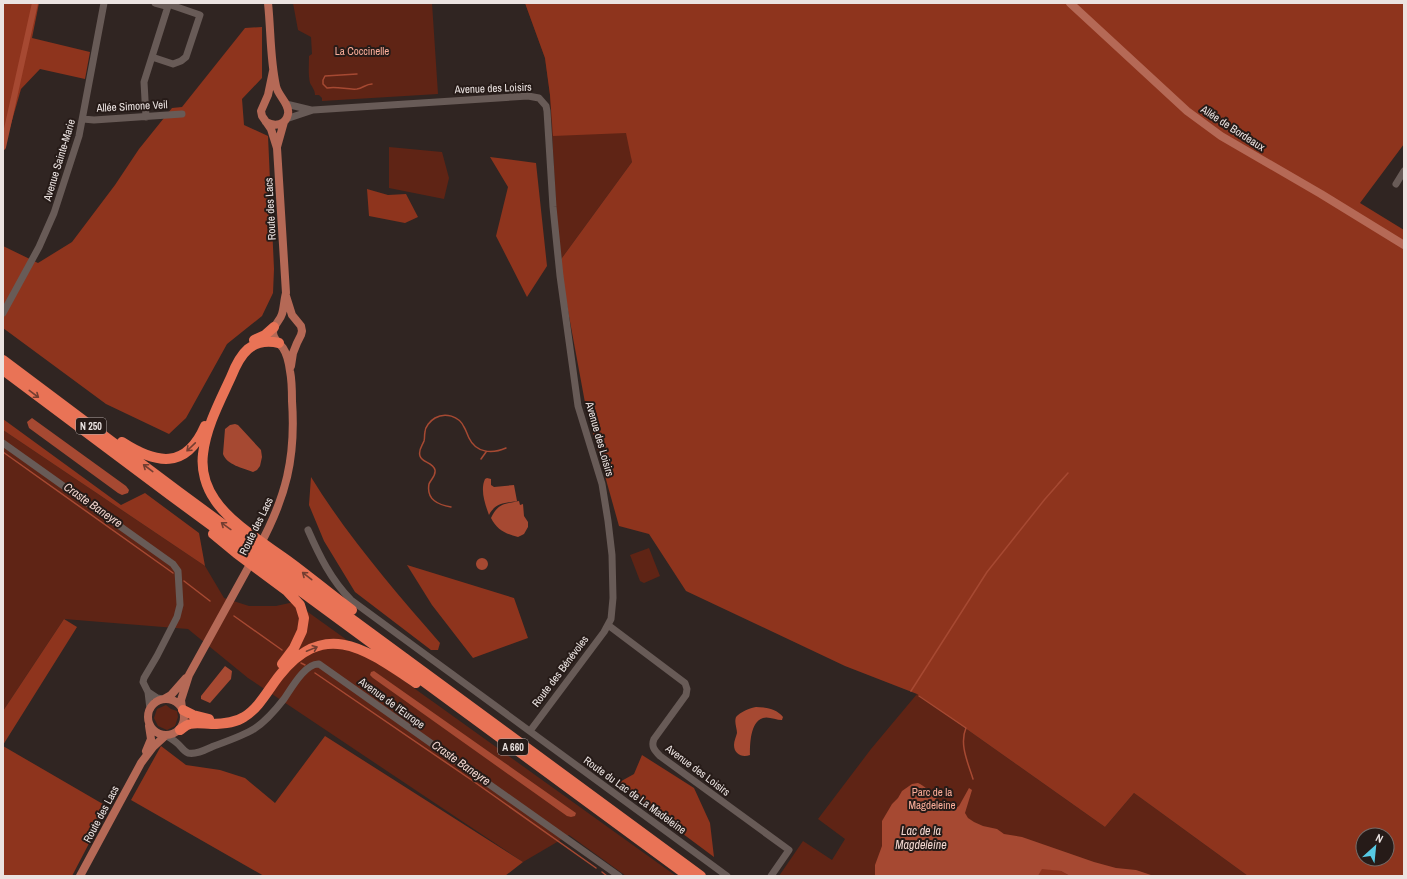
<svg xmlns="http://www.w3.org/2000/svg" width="1407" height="879" viewBox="0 0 1407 879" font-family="'Archivo Narrow',sans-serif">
<rect width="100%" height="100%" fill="#302522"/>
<!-- green -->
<path fill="#5f2415" d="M 293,3 L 432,3 L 438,94 L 322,101 L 322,98 L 319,95 L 315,95 C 315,90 312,87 310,83 C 308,74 309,65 309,56 L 312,54 L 311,37 L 298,30 Z
M 525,3 L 621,46 L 632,162 L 559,262 L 550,95 L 545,58 Z
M 389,147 L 442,152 L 449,178 L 444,199 L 389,188 Z
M 3,430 L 205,566 L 224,598 L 249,606 L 276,606 L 294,602 L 676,876 L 626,876 L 569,835 L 523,862 L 248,678 L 188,629 L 64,619 L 3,711 Z
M 649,548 L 660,576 L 644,583 L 640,581 L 630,555 Z
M 917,694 L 1105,827 L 1134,793 L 1248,876 L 779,876 L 803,841 L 832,860 L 845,839 L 818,819 L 871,749 Z
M 166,705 L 171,709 L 177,711 L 178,717 L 175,726 L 167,730 L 158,726 L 154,718 L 157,709 Z"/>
<!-- forest -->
<path fill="#8e341d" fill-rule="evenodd" d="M 3,3 L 39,3 L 32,38 L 90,52 L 85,79 L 40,69 L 21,89 L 3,152 Z
M 525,3 L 1404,3 L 1404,144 L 1360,203 L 1404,230 L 1404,876 L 1248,876 L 1134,793 L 1105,827 L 917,694 L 845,666 L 686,591 L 649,534 L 619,526 L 586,408 L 559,262 L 632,162 L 626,133 L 553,136 L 550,95 L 545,58 ZM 1363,835 L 1387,835 L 1387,859 L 1363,859 Z
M 262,27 L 262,78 L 242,99 L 244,125 L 268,136 L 274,269 L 273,293 L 262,316 L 227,344 L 186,418 L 169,434 L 106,404 L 3,328 L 3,246 L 38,263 L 72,242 L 115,185 L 139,149 L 172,108 L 182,107 L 245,28 Z
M 490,157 L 536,163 L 547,266 L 527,297 L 496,236 L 508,187 Z
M 367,189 L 388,195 L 406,194 L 418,217 L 405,223 L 369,216 Z
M 3,419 L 121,505 L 145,493 L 199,533 L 205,566 L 3,430 Z
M 311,477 C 348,537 394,590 440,643 L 438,650 L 431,650 L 355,592 L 324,541 L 309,505 Z
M 407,565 L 514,598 L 528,638 L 473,658 L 432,605 Z
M 64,619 L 77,627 L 3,745 L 3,711 Z
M 325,736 L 523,862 L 505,876 L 264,876 L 131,800 L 161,746 L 186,765 L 220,770 L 245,778 L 275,803 Z
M 3,746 L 108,807 L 72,876 L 3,876 Z
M 642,755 L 694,788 L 710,823 L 714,857 L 616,784 L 634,774 Z
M 1042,868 L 1061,871 L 1070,876 L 1038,876 Z"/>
<!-- water -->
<path fill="#a64932" d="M 32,418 L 126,486 L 129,490 L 128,493 L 122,495 L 118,493 L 29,428 L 27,422 Z
M 235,424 L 238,425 L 261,450 L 262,457 L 260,466 L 257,470 L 253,472 C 243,468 227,465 223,454 L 225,429 L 230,425 Z
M 487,478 L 491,479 L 491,485 L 494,487 L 514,485 L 517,501 C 505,503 495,503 489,515 C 485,504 480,490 485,479 Z
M 519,501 L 520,505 L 523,504 L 524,516 L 528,522 L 528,527 L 524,534 L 518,537 C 506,534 497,530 491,518 C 498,503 505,504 519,501 Z
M476 564a6 6 0 1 1 12 0a6 6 0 1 1-12 0Z
M 225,666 L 232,671 L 231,679 L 210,703 L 201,699 L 201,696 Z
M 374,671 L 576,813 L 575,816 L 571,817 L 567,816 L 373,678 L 370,675 L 371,672 Z
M 756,707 C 765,707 777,709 783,717 L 782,720 C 776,720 768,716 763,718 C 750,722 750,745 750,755 C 742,758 734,754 734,745 C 734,741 736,737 737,733 C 737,728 734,722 736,717 C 740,712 750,708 756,707 Z
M 918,783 C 932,789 936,804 953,810 L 959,806 L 969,788 L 972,790 L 965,813 L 968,818 L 974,822 L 983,826 L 997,829 L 1004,834 L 1022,837 L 1094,862 L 1116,868 L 1136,870 L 1154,876 L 1070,876 L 1061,871 L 1042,869 L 1038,876 L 875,876 L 875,865 L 882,846 L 882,821 L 892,804 L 898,798 L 902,791 L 912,784 Z"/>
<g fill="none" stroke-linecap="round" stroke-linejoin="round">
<!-- stream -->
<path stroke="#a64932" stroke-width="1.5" d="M 357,74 L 325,76 L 323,80 L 323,84 L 327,88 C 338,86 347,90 357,89 C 363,88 366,84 372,84
M 3,452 L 173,573
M 481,459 L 486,452
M 451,507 C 439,505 426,500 429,484 C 431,479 436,476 435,470 C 433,462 422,463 420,456 C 418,450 422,446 424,441 C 425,438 424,436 425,432 C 425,427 430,421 435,418 C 445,412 459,416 464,427 C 466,430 467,434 469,438 C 476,453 492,454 506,448
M 184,581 L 210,601
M 234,616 L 282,650
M 301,663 L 305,665
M 315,673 L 473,781 L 596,868
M 911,691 L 987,572 L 1045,499 L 1068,473 L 1058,484
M 919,696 L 966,728 C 959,744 968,763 973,779
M 602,872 L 607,876"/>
<!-- canal -->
<path stroke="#a64932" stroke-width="6" d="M 3,147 L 35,3"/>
<!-- minor -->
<path stroke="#685b57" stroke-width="7" d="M 152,57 L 173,64 L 181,61 L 186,57 L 200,15 L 171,5 L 166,6 L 155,3
M 286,104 L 311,110
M 146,117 L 144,82 L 169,3
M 83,119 L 94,120 L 182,114
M 286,119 L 313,110 L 528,96 L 539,98 L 546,106 L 547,111 L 553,207 L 560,276 L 578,406 L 602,484 L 608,521 L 612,555 L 613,598 L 611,619 L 604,632 L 530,731
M 1396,184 L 1404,171
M 3,313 L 39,247 L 54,213 L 79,136 L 104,3
M 3,443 L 173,564 L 178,571 L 180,605 L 177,617 L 157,656 L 144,678 L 143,682 L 148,692 L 150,709
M 308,530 C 319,555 331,580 351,600 L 727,876
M 608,625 L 685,683 L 687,689 L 686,695 L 654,739 C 651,746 654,750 660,756 L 789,850 L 771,876
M 148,692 L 157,698 L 163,699
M 167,736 C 170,738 174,740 177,743 C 181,746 183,751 188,753 C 196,755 207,749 214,746 C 250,733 260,730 284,699 C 291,689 305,663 319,664 L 619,876"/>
<!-- major -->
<path stroke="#b56956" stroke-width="8" d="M 1070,3 L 1187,111 L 1221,136 L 1321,194 L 1404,245
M 266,122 C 275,127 286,125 288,114 C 290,104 278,96 276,86 C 270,59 271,31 268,3
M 277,147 L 284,122
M 286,296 L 292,315 L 301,326 L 302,331 L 301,335 L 297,343 L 293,353 L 291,366
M 259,547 C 286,497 296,458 292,401 C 292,391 292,381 290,371 C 289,363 287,354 283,348 C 279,343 274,340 273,333 C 273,325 280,321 282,314 C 284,308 284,300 286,293 L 277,148 L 271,129 L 262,116 L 261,111 L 268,95 L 273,71
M148 717a18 18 0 1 1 36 0a18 18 0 1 1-36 0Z
M 164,699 L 171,695 L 186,678
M 182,708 L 181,700 L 189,675 L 253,559
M 146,751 L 151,739 L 149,726
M 80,876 L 141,763 L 153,747 L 165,736"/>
<!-- highway -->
<path stroke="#e97356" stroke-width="10" d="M 254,340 L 265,335 L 274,327
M 279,343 C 251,337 240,354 231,377 C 220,401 206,427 203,454 C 201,470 206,487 215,500 C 230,523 265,544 287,560 C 309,576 330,594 352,610
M 3,360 L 179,492 L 701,876
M 3,370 L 170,495 L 688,876
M 122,442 C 156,464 186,470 205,426
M 213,534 L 236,553 L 287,591 L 300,605 L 304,618 L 302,631 L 294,648 L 282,664
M 183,710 L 193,715 L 209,719
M 180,730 C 183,728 186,725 190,724 C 197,722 205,724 211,724 C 222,724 235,723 244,717 C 259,708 268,690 279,676 C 325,617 368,651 416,683"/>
</g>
<!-- one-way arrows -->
<defs><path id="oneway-shaft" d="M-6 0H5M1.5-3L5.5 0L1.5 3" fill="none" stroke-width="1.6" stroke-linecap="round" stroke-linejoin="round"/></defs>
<g stroke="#743e31">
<use href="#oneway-shaft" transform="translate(34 394) rotate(37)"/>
<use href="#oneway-shaft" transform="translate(191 447) rotate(136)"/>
<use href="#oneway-shaft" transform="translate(148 468) rotate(-143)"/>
<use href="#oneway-shaft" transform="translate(226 526) rotate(-144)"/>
<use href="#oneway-shaft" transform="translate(307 576) rotate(-142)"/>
<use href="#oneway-shaft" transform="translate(312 649) rotate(-22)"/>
</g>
<g text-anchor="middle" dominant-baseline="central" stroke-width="4" stroke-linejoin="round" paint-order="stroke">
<!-- shield labels -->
<g fill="#261b18" stroke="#b0a7a5" stroke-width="1">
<rect x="76" y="418" width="30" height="16" rx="3"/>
<rect x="498" y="739" width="30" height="16" rx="3"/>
</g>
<g font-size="10" font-weight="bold" fill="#ebe3e1">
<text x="91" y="426">N 250</text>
<text x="513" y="747">A 660</text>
</g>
<!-- park labels -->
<g font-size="11" fill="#faad99" stroke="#261b18">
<text x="362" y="51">La Coccinelle</text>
<text x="932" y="792">Parc de la<tspan x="932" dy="13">Magdeleine</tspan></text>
</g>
<!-- street labels -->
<g font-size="11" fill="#ebe3e1" stroke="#261b18">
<text transform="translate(493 88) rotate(-2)">Avenue des Loisirs</text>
<text transform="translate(132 106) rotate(-3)">Allée Simone Veil</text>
<text transform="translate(1233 128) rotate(33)">Allée de Bordeaux</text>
<text transform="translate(59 160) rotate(-73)">Avenue Sainte-Marie</text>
<text transform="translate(270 209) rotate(-93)">Route des Lacs</text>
<text transform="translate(600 439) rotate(74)">Avenue des Loisirs</text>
<text transform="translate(256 526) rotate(-64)">Route des Lacs</text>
<text transform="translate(560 671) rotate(-53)">Route des Bénévoles</text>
<text transform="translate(392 703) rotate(36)">Avenue de l'Europe</text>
<text transform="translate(698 770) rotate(37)">Avenue des Loisirs</text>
<text transform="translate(635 795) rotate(36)">Route du Lac de La Madeleine</text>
<text transform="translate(101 814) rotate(-62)">Route des Lacs</text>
</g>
<!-- water labels -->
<g font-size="12" font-style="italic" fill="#f1d6cf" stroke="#261b18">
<text transform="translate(93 505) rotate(35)">Craste Baneyre</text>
<text transform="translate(461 763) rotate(35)">Craste Baneyre</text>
<text x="921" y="831">Lac de la<tspan x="921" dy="14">Magdeleine</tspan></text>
</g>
</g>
<!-- border -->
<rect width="1407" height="879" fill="none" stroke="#ebe3e1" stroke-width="8"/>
<!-- north arrow -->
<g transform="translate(1375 847) rotate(27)"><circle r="19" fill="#261b18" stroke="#756b68"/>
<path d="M0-3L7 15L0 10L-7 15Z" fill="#57c9e3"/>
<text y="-6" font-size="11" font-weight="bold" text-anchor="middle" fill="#ebe3e1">N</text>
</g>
</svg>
